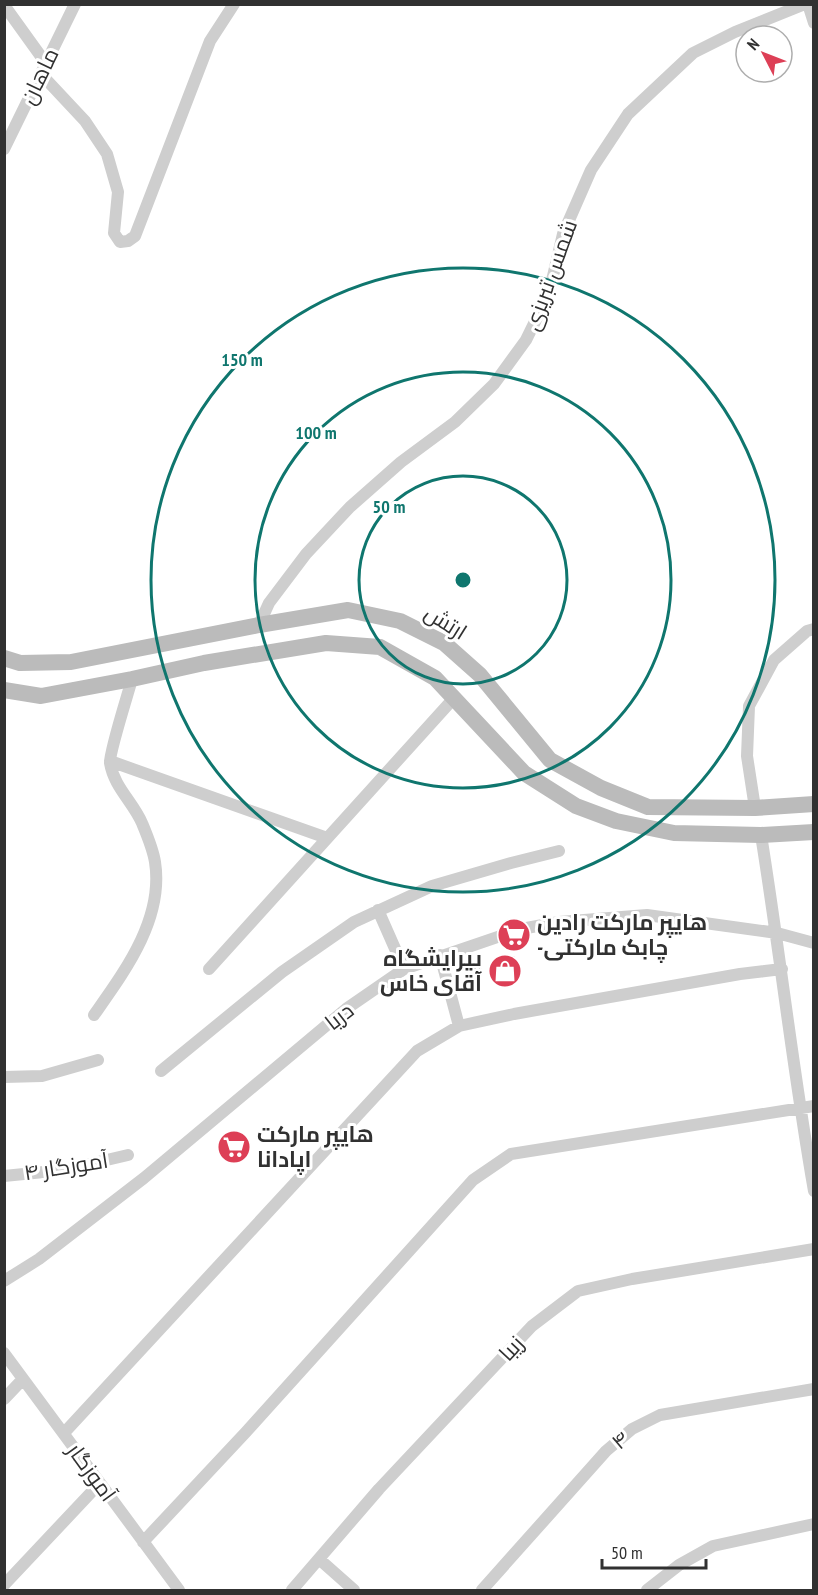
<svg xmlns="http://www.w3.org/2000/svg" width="818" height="1595" viewBox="0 0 818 1595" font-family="'PT Sans Narrow',Cairo,sans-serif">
<rect width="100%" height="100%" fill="#fff"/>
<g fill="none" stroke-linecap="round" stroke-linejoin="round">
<!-- street -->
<path stroke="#cecece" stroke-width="12" d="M 808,4 L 814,23
M 4,5 L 45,62
M 41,74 L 85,121 L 107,154 L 118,192 L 114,233 L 120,242 L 128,241 L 135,236 L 210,41 L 234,4
M 4,149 L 75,4
M 259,625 L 269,603 L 306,554 L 350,507 L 401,462 L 455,422 L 494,384 L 526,340 L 549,293 L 563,234 L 591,170 L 628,114 L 693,53 L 735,32 L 805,4
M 110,761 L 327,838
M 755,808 L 747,756 L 749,706 L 774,660 L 807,631 L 814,629
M 761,835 C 780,953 793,1072 814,1191
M 378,910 L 404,969
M 440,955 L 459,1026
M 209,969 L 454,698
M 94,1015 C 125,971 164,919 155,862 C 153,849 147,835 142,823 C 133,802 114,787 110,763 C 109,753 128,694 132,679
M 161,1071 L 282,972 L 354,922 L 432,886 L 511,863 L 559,851
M 4,1077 L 42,1076 L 98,1060
M 4,1176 L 64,1170 L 128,1155
M 4,1281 L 39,1259 L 144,1178 L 346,1009 L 404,969 L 521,929 L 559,922 L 647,915 L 777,933 L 814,943
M 4,1353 L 179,1590
M 4,1399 L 23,1379
M 64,1433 L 417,1051 L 459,1026 L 514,1014 L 740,974 L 782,969
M 143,1542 L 246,1432 L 473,1180 L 511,1154 L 814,1106
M 319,1559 L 354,1590
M 4,1585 L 100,1483
M 292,1590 L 379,1489 L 532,1326 L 578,1291 L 632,1279 L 814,1249
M 482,1590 L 606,1451 L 632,1429 L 660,1415 L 814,1389
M 647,1590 L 679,1565 L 713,1546 L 814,1524"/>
<!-- secondary -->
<path stroke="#bbb" stroke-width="16" d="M 4,658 L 20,663 L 71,662 L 259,625 L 348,610 L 400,621 L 444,643 L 480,675 L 550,760 L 601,788 L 648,807 L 755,808 L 814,804
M 4,690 L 41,696 L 132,679 L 204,663 L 326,643 L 380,647 L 435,678 L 524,773 L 576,806 L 616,821 L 674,833 L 761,835 L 814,832"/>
</g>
<!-- distance rings -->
<g fill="none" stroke="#0f766e" stroke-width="3">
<circle cx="463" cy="580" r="104"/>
<circle cx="463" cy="580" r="208"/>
<circle cx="463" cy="580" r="312"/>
</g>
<!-- icons -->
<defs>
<symbol id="supermarket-disc" viewBox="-11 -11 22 22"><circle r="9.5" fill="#dd3f56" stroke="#fff"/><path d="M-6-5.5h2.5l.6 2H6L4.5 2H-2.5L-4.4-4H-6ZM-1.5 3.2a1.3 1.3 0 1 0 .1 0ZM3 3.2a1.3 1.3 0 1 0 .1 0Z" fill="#fff"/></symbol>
<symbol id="shop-disc" viewBox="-11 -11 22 22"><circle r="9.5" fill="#dd3f56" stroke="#fff"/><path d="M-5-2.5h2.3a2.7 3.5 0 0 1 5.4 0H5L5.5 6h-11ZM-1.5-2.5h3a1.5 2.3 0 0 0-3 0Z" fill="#fff"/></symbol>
</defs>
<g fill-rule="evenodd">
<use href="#supermarket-disc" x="495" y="916" width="38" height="38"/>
<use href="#shop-disc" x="486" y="952" width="38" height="38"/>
<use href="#supermarket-disc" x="215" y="1128" width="38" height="38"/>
</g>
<g text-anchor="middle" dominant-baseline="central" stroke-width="6" stroke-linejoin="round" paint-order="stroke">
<!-- street labels -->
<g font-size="22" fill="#313131" stroke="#fff">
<text transform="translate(39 76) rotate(-64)">ماهان</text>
<text transform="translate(550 275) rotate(-70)">شمس تبریزی</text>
<text transform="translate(446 622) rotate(32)">ارتش</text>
<text transform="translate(339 1016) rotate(-38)">دریا</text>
<text transform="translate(66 1166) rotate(-9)">آموزگار ۴</text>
<text transform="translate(511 1348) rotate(-47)">زیبا</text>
<text transform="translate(620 1440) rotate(-40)">۴</text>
<text transform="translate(92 1472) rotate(54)">آموزگار</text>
</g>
<!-- poi labels -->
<g font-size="22" font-weight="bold" fill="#313131" stroke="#fff" text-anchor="start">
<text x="537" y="922">هایپر مارکت رادین<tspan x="537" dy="25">-چابک مارکتی</tspan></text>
<text x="482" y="958" text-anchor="end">پیرایشگاه<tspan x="482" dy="25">آقای خاس</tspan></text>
<text x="257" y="1134">هایپر مارکت<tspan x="257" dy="25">اپادانا</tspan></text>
</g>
</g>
<circle cx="463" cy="580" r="9" fill="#0f766e" stroke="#fff" stroke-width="3"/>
<g font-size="18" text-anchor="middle" font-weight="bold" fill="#0f766e" stroke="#fff" stroke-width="6" stroke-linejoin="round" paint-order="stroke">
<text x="242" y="366">150 m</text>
<text x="316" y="439">100 m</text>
<text x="389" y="513">50 m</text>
</g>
<!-- border -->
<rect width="818" height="1595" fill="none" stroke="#313131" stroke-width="12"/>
<!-- north arrow -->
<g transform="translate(764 54) rotate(312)"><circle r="28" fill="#ffffff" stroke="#adadad" stroke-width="1.5"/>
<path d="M0-4.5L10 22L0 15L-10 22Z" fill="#dd3f56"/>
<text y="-9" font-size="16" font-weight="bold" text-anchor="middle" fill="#313131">N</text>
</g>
<!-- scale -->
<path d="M602 1559v9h104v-9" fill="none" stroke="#313131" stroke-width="3"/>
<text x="611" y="1559" font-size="18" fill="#313131" stroke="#ffffff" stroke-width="4.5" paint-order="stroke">50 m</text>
</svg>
